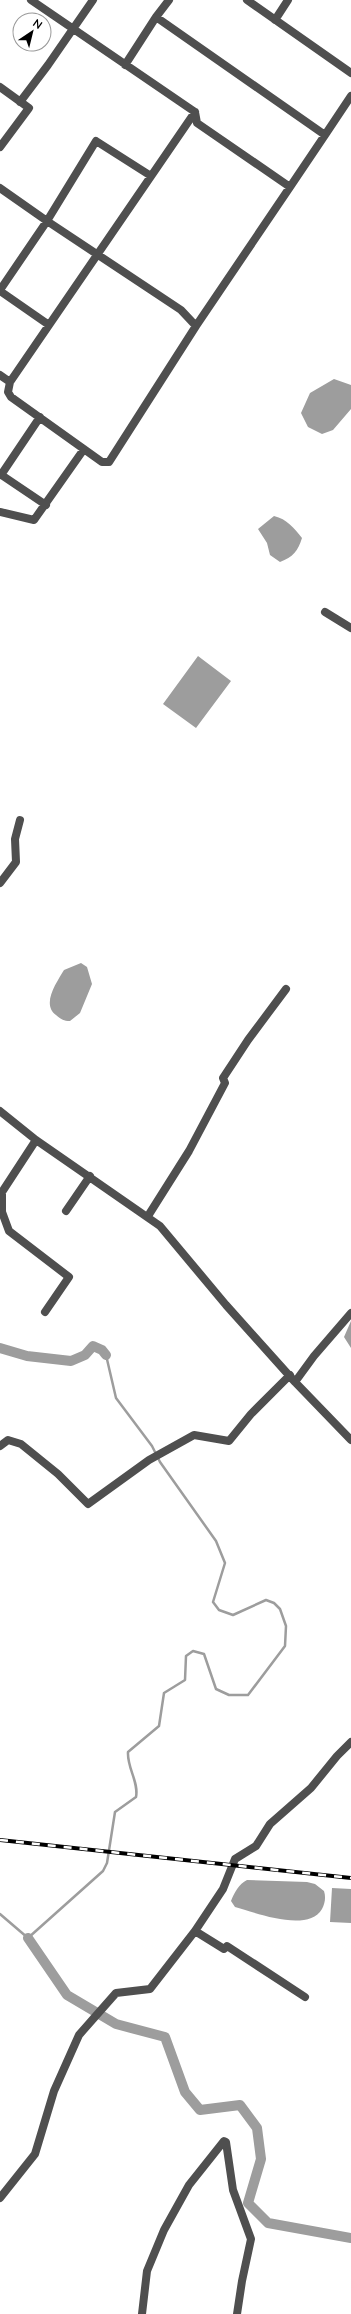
<svg xmlns="http://www.w3.org/2000/svg" width="351" height="2314" viewBox="0 0 351 2314" font-family="Mulish,sans-serif">
<rect width="100%" height="100%" fill="#fff"/>
<!-- water -->
<path fill="#9d9d9d" d="M 334,379 L 351,385 L 351,409 L 333,430 L 322,434 L 308,427 L 301,413 L 310,393 Z
M 274,516 C 287,519 294,528 302,538 C 298,551 293,557 280,562 L 270,555 L 267,543 L 258,529 Z
M 198,656 L 231,681 L 196,728 L 163,704 Z
M 81,963 L 87,967 L 92,984 L 80,1013 L 70,1021 C 63,1021 61,1019 56,1015 C 41,1004 57,982 64,970 Z
M 351,1321 L 351,1348 L 344,1337 Z
M 247,1880 L 307,1882 L 315,1884 L 324,1891 C 326,1897 325,1903 322,1909 C 308,1933 256,1913 235,1907 L 231,1901 C 234,1893 239,1884 247,1880 Z
M 332,1888 L 351,1889 L 351,1923 L 330,1922 Z"/>
<g fill="none" stroke-linecap="round" stroke-linejoin="round">
<!-- stream -->
<path stroke="#9d9d9d" stroke-width="2.5" d="M 0,1914 L 28,1938 L 103,1871 L 107,1863 L 115,1812 L 136,1797 C 139,1782 127,1768 128,1752 L 159,1726 L 164,1693 L 185,1680 L 186,1656 L 193,1651 L 204,1654 L 216,1689 L 229,1695 L 248,1695 L 285,1646 L 286,1626 L 280,1609 L 274,1603 L 266,1600 L 233,1615 L 219,1610 L 213,1602 L 225,1563 L 216,1541 L 160,1462 L 152,1446 L 116,1398 L 106,1355"/>
<!-- canal -->
<path stroke="#9d9d9d" stroke-width="10" d="M 0,1348 L 27,1356 L 71,1361 L 85,1355 L 93,1346 L 102,1350 L 106,1355
M 28,1938 L 67,1995 L 116,2024 L 165,2037 L 185,2092 L 200,2110 L 240,2105 L 257,2128 L 261,2159 L 248,2203 L 268,2223 L 351,2238"/>
<!-- street -->
<path stroke="#4f4f4f" stroke-width="8" d="M 247,0 L 351,73
M 156,17 L 169,0
M 275,20 L 288,0
M 125,65 L 156,17 L 325,135 L 290,187 L 197,123 L 195,112
M 0,87 L 29,108 L 0,147
M 20,102 L 48,65 L 93,0
M 325,135 L 351,96
M 0,188 L 47,221 L 96,141 L 151,176
M 0,290 L 47,221 L 181,310 L 196,326
M 0,291 L 49,325
M 0,375 L 10,382 L 195,112 L 31,0
M 10,382 L 8,392 L 11,397 L 102,462 L 109,462 L 196,326 L 290,187
M 0,474 L 46,505
M 1,475 L 40,417
M 0,512 L 34,520 L 84,449
M 325,612 L 351,628
M 0,883 L 16,862 L 15,839 L 20,820
M 0,1111 L 36,1140 L 160,1226 L 226,1305 L 295,1382 L 314,1356 L 351,1313
M 36,1140 L 2,1192 L 2,1212 L 9,1231 L 69,1277 L 45,1312
M 66,1211 L 90,1176
M 148,1216 L 189,1151 L 225,1083 L 223,1078 L 225,1075 L 248,1040 L 286,989
M 295,1382 L 351,1440
M 0,1446 L 8,1440 L 21,1444 L 58,1474 L 88,1504 L 149,1460 L 194,1435 L 229,1441 L 251,1414 L 290,1375
M 195,1931 L 223,1889 L 235,1859 L 256,1846 L 270,1824 L 311,1788 L 337,1756 L 351,1742
M 0,2198 L 35,2154 L 54,2091 L 79,2035 L 116,1993 L 150,1989 L 195,1931 L 224,1949 L 227,1946 L 305,1997
M 142,2314 L 147,2271 L 164,2230 L 189,2185 L 224,2141 L 226,2142 L 233,2190 L 251,2239 L 242,2281 L 237,2314"/>
<defs>
<path id="rail" d="M 0,1840 L 351,1878"/>
</defs>
<!-- rail casing -->
<use href="#rail" stroke="#000" stroke-width="4"/>
<!-- rail -->
<use href="#rail" stroke="#fff" stroke-width="2.5" stroke-dasharray="8" stroke-linecap="butt"/>
</g>
<!-- north arrow -->
<g transform="translate(32 32) rotate(35)"><circle r="19" fill="#ffffff" stroke="#999999"/>
<path d="M0-3L7 15L0 10L-7 15Z" fill="#000000"/>
<text y="-6" font-size="11" font-weight="bold" text-anchor="middle" fill="#000000">N</text>
</g>
</svg>
